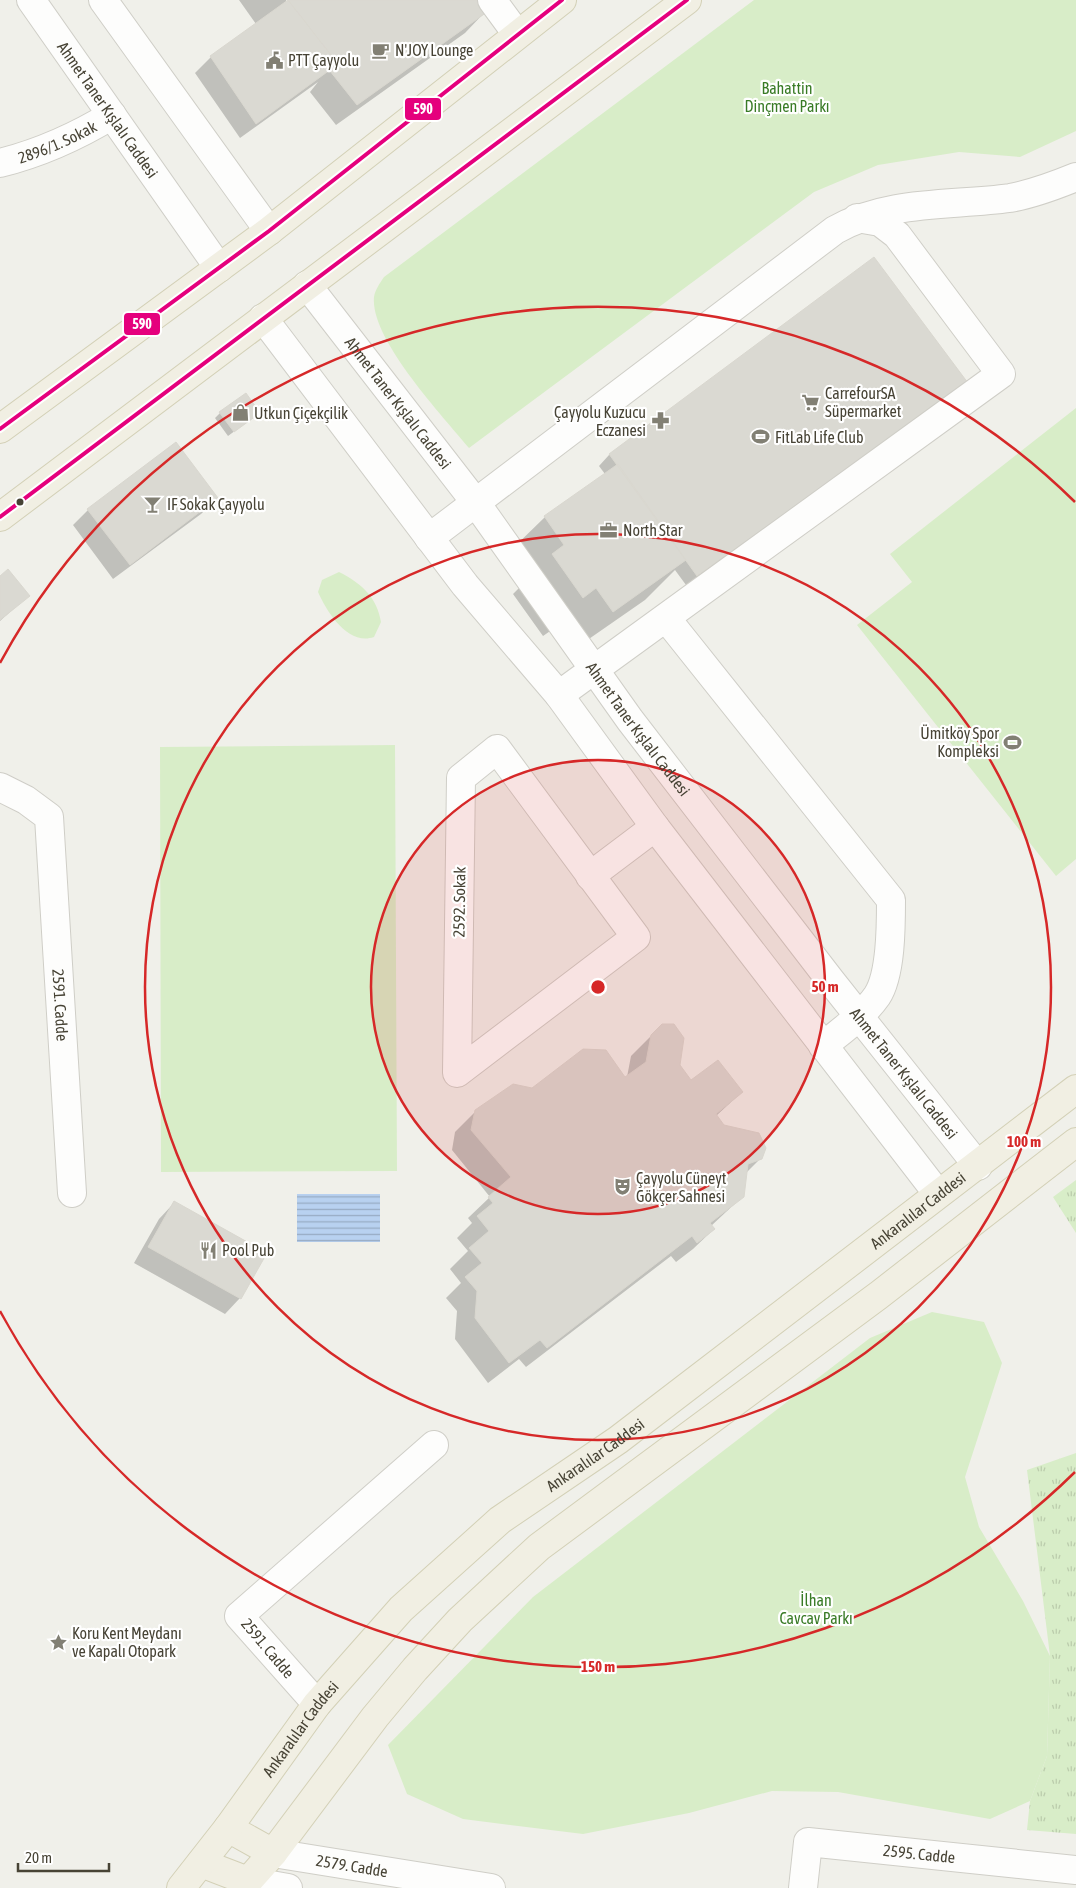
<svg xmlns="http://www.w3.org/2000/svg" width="1076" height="1888" viewBox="0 0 1076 1888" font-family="'Asap Condensed',sans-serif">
<defs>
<pattern id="grass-tufts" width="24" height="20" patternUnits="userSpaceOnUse" patternTransform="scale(1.25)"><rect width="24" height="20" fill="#d8edc8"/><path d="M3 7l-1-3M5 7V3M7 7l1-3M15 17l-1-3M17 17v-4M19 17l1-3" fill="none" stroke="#bbccac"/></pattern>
<pattern id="water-rules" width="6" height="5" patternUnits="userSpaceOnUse" patternTransform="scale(1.25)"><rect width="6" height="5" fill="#b8d1f0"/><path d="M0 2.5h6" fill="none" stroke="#97abc3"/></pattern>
</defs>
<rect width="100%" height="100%" fill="#f0f0ea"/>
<!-- grass -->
<path fill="url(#grass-tufts)" d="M 1076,1180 L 1076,1233 L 1053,1197 Z
M 1076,1453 L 1076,1834 L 1027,1830 L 1030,1801 L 1047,1756 L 1050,1656 L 1027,1470 Z"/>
<!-- green -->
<path fill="#d8edc8" d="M 754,0 L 1076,0 L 1076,131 L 1020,157 L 959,152 L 878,165 L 814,192 L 469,448 C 443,416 370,339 374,297 C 375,290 380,283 384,277 Z
M 1076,408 L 1076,859 L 1056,876 L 857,625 L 912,582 L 890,554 Z
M 339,572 C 361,583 377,597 381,622 L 374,637 C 348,646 327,612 318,592 L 322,580 Z
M 395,745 L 397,1171 L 161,1172 L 160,747 Z
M 932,1312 L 984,1322 L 1002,1363 L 965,1477 L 979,1527 L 1023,1601 L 1050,1656 L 1047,1756 L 1030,1801 L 990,1819 L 838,1792 L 772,1791 L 689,1813 L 583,1834 L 463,1819 L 407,1794 L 388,1745 L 533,1597 L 870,1338 Z"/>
<!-- water -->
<path fill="url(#water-rules)" d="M 297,1194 L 380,1194 L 380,1242 L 297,1242 Z"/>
<!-- shadow -->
<path fill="#0003" d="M 239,0 L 286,0 L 286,3 L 289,0 L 476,0 L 485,12 L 465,33 L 336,125 L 310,92 L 318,82 L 240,138 L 195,73 L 211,57 L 256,24 Z
M 874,259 L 955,394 L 686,585 L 675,570 L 645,600 L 573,650 L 556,627 L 543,636 L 513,594 L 524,583 L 505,556 L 545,517 L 605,474 L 599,466 L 609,455 Z
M 220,413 L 259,413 L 228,436 L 215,418 Z
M 217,498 L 201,514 L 113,579 L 73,525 L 88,510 Z
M 0,577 L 28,596 L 0,621 Z
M 662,1025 L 679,1065 L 691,1082 L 742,1092 L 716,1116 L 724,1126 L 761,1158 L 745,1174 L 742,1197 L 711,1226 L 714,1229 L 693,1249 L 676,1262 L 671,1256 L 526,1367 L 519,1359 L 488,1383 L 455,1339 L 457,1311 L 446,1298 L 461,1283 L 450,1269 L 468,1251 L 457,1238 L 472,1223 L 468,1218 L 490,1197 L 452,1150 L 455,1132 L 476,1111 L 532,1089 L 625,1079 L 627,1077 L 631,1056 Z
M 174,1203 L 240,1298 L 225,1314 L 134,1263 L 159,1219 Z"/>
<!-- building -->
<path fill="#dad9d2" stroke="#d9d7cf" d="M 288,0 L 338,64 L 256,124 L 210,56 Z
M 288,0 L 478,0 L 487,12 L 357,105 L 330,71 L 338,64 Z
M 874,257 L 968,383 L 697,576 L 609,454 Z
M 246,393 L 260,413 L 234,432 L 219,412 Z
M 176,442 L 218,498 L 130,565 L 87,509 Z
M 618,464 L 686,560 L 613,612 L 596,588 L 583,598 L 552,554 L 564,545 L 544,516 Z
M 8,569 L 30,596 L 0,620 L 0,576 Z
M 662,1024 L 674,1024 L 684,1038 L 680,1065 L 691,1080 L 718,1060 L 743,1092 L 716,1114 L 724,1125 L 759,1133 L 766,1148 L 762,1159 L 748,1164 L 744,1197 L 710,1223 L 715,1229 L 697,1243 L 692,1236 L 547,1348 L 540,1340 L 509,1363 L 475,1318 L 477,1291 L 465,1277 L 482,1263 L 469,1248 L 489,1231 L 477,1216 L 493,1203 L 488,1197 L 511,1177 L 471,1130 L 475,1110 L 513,1084 L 532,1088 L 583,1049 L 606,1050 L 625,1077 L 646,1062 L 651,1035 Z
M 174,1201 L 267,1253 L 241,1299 L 148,1247 Z"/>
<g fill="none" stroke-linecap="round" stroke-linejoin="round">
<defs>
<g id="minor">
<path id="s1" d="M 31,0 L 219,268"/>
<path d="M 103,0 L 269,231"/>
<path d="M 492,0 L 517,34"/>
<path id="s2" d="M 0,163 C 40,153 76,137 112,115"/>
<path id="s3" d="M 307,285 L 476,503 L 630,720 L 831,981 L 978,1166"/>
<path d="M 263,318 L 465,585 L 559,695 L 655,827 L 938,1194"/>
<path d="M 429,538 L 835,230 C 888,200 951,206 1010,198 C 1033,194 1054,186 1076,177"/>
<path d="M 666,618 L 891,900 C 891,926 891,975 877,996 C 863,1016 841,1031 823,1046"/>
<path d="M 559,695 L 1001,374 L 897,235 L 880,222 L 857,218"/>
<path d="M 497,749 L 636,937 L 457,1073 L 461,778 Z"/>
<path id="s4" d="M 0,787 L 26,800 L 49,817 L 72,1193"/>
<path d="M 590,876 L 655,827"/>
<path d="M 317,1704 L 239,1616 L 434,1445"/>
<path id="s5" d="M 273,1853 L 491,1888"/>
<path d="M 248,1881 L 288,1888"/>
<path id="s6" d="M 803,1888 L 808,1842 L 1076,1870"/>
</g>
<g id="major">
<path d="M 0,429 L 269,231 L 562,0"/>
<path d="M 0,517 L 687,0"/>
<path d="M 228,1828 L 273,1853"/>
<path d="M 201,1863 L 248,1881"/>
<path id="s7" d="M 181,1888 L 228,1828 L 317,1704 L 401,1609 L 500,1520 L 618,1440 L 1076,1089"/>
<path d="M 242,1888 L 273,1853 L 375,1717 L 415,1669 L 460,1620 L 539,1547 L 879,1295 L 1076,1142"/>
</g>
</defs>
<!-- minor casing -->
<use href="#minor" stroke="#cfcec7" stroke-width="30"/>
<!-- major casing -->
<use href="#major" stroke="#d3d0b6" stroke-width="30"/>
<!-- minor -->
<use href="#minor" stroke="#fdfdfc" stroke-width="28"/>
<!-- major -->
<use href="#major" stroke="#f1efe3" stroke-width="28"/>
<defs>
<path id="bus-1" d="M 0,429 L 269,231 L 562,0
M 0,517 L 687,0"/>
</defs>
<!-- bus-1 casing -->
<use href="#bus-1" stroke="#fff" stroke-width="8"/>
<!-- bus-1 -->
<use href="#bus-1" stroke="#e5007d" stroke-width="4"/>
</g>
<!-- distance rings -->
<circle cx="598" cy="987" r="227" fill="#d62828" fill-opacity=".12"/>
<g fill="none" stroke="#d62828" stroke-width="2.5">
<circle cx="598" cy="987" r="227"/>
<circle cx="598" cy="987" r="453"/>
<path d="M1075 1472A680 680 0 0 1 0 1311M0 663A680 680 0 0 1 1075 502"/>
</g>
<!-- icons -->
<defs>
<symbol id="cafe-bare" viewBox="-9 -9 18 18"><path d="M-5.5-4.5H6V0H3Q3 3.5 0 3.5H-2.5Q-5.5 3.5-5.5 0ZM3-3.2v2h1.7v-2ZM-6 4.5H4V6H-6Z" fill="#828074" stroke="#fff" stroke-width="2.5" paint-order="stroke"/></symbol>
<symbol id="civic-bare" viewBox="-9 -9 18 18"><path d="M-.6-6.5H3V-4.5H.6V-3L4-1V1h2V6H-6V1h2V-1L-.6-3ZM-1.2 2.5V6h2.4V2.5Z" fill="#828074" stroke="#fff" stroke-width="2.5" paint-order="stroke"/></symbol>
<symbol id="supermarket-bare" viewBox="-9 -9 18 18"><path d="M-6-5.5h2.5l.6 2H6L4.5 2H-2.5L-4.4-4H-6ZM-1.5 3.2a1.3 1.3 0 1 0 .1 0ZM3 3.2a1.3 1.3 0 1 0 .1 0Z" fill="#828074" stroke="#fff" stroke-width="2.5" paint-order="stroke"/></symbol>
<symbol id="shop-bare" viewBox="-9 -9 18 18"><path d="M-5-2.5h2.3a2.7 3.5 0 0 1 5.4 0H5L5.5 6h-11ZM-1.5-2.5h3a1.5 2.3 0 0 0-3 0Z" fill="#828074" stroke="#fff" stroke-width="2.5" paint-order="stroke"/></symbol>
<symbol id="pharmacy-bare" viewBox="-9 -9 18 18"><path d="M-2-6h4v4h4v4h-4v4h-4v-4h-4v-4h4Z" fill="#828074" stroke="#fff" stroke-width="2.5" paint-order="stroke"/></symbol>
<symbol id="stadium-bare" viewBox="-9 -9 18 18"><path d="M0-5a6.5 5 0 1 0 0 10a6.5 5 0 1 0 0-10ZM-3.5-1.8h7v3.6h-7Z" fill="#828074" stroke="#fff" stroke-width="2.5" paint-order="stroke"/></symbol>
<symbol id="bar-bare" viewBox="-9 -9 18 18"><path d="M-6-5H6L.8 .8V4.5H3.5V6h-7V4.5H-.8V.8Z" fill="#828074" stroke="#fff" stroke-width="2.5" paint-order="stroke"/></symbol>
<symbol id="office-bare" viewBox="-9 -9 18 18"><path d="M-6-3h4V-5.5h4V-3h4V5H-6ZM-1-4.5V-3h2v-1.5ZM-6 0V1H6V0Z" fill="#828074" stroke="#fff" stroke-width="2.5" paint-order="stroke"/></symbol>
<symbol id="theatre-bare" viewBox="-9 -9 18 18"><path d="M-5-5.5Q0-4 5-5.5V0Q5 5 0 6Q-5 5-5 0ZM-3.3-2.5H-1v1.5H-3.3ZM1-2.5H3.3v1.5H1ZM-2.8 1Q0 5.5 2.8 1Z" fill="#828074" stroke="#fff" stroke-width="2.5" paint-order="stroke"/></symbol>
<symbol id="restaurant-bare" viewBox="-9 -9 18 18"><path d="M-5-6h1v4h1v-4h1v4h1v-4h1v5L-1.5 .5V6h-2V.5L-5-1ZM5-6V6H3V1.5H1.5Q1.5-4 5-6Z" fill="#828074" stroke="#fff" stroke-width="2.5" paint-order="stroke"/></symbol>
<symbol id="sight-bare" viewBox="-9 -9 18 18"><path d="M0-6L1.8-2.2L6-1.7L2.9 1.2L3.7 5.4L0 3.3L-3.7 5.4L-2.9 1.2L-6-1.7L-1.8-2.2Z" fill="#828074" stroke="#fff" stroke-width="2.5" paint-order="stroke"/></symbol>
</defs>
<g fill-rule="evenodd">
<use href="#cafe-bare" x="368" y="38" width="25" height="25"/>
<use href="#civic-bare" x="262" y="48" width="25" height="25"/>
<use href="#supermarket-bare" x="798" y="390" width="25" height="25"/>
<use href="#shop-bare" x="228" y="400" width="25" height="25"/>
<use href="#pharmacy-bare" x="648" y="408" width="25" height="25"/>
<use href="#stadium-bare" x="748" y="424" width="25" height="25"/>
<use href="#bar-bare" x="140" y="492" width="25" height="25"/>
<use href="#office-bare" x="596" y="518" width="25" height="25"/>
<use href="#stadium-bare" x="1000" y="730" width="25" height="25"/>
<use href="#theatre-bare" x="610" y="1174" width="25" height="25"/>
<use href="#restaurant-bare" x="196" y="1238" width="25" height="25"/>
<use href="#sight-bare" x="46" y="1630" width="25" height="25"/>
</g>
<!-- markers -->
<circle fill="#474335" stroke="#fff" stroke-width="2" cx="20" cy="502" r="4.5"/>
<g text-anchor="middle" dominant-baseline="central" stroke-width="4.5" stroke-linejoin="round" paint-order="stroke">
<!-- poi labels -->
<g font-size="16" fill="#474335" stroke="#fff" text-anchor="start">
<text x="395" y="50">N'JOY Lounge</text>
<text x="288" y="60">PTT Çayyolu</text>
<text x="825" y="393">CarrefourSA<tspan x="825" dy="18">Süpermarket</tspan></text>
<text x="646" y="412" text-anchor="end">Çayyolu Kuzucu<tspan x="646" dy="18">Eczanesi</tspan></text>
<text x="254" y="413">Utkun Çiçekçilik</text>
<text x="775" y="437">FitLab Life Club</text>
<text x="167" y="504">IF Sokak Çayyolu</text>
<text x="623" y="530">North Star</text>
<text x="999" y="733" text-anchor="end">Ümitköy Spor<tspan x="999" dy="18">Kompleksi</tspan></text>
<text x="636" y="1178">Çayyolu Cüneyt<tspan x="636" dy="18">Gökçer Sahnesi</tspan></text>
<text x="222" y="1250">Pool Pub</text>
<text x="72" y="1633">Koru Kent Meydanı<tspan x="72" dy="18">ve Kapalı Otopark</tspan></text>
</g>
<!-- park labels -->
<g font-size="16" fill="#397b26" stroke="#fff">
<text x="787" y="88">Bahattin<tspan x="787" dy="18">Dinçmen Parkı</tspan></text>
<text x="816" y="1600">İlhan<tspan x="816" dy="18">Cavcav Parkı</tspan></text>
</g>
<!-- street labels -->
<g font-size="16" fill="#474335" stroke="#fff">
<text stroke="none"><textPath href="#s1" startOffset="134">Ahmet Taner Kışlalı Caddesi</textPath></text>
<text stroke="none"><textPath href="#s2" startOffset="61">2896/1. Sokak</textPath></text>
<text stroke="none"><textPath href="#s3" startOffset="149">Ahmet Taner Kışlalı Caddesi</textPath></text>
<text stroke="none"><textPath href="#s3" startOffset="554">Ahmet Taner Kışlalı Caddesi</textPath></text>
<text transform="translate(459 902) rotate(-89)">2592. Sokak</text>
<text stroke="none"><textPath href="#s4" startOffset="246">2591. Cadde</textPath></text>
<text stroke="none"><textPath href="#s3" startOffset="989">Ahmet Taner Kışlalı Caddesi</textPath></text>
<text stroke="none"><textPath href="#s7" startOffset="1009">Ankaralılar Caddesi</textPath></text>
<text stroke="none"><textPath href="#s7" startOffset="604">Ankaralılar Caddesi</textPath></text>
<text transform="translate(268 1648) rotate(50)">2591. Cadde</text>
<text stroke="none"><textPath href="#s7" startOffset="199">Ankaralılar Caddesi</textPath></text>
<text stroke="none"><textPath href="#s6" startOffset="158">2595. Cadde</textPath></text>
<text stroke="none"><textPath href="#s5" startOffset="80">2579. Cadde</textPath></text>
</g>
</g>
<circle cx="598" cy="987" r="8" fill="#d62828" stroke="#fff" stroke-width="2.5"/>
<g font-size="15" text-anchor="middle" font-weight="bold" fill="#d62828" stroke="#fff" stroke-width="4.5" stroke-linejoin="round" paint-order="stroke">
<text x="825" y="992">50 m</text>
<text x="1024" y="1147">100 m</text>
<text x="598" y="1672">150 m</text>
</g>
<g stroke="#fff" stroke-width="2">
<rect x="404" y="97" width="38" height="24" rx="5" fill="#e5007d"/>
<rect x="123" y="312" width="38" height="24" rx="5" fill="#e5007d"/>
</g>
<g font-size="14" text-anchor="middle" font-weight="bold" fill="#fff">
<text x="423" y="114">590</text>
<text x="142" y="329">590</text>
</g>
<!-- scale -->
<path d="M18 1863v8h91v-8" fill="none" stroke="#474335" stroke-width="2.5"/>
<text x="25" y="1863" font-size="15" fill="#474335" stroke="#ffffff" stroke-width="4" paint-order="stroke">20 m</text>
</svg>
